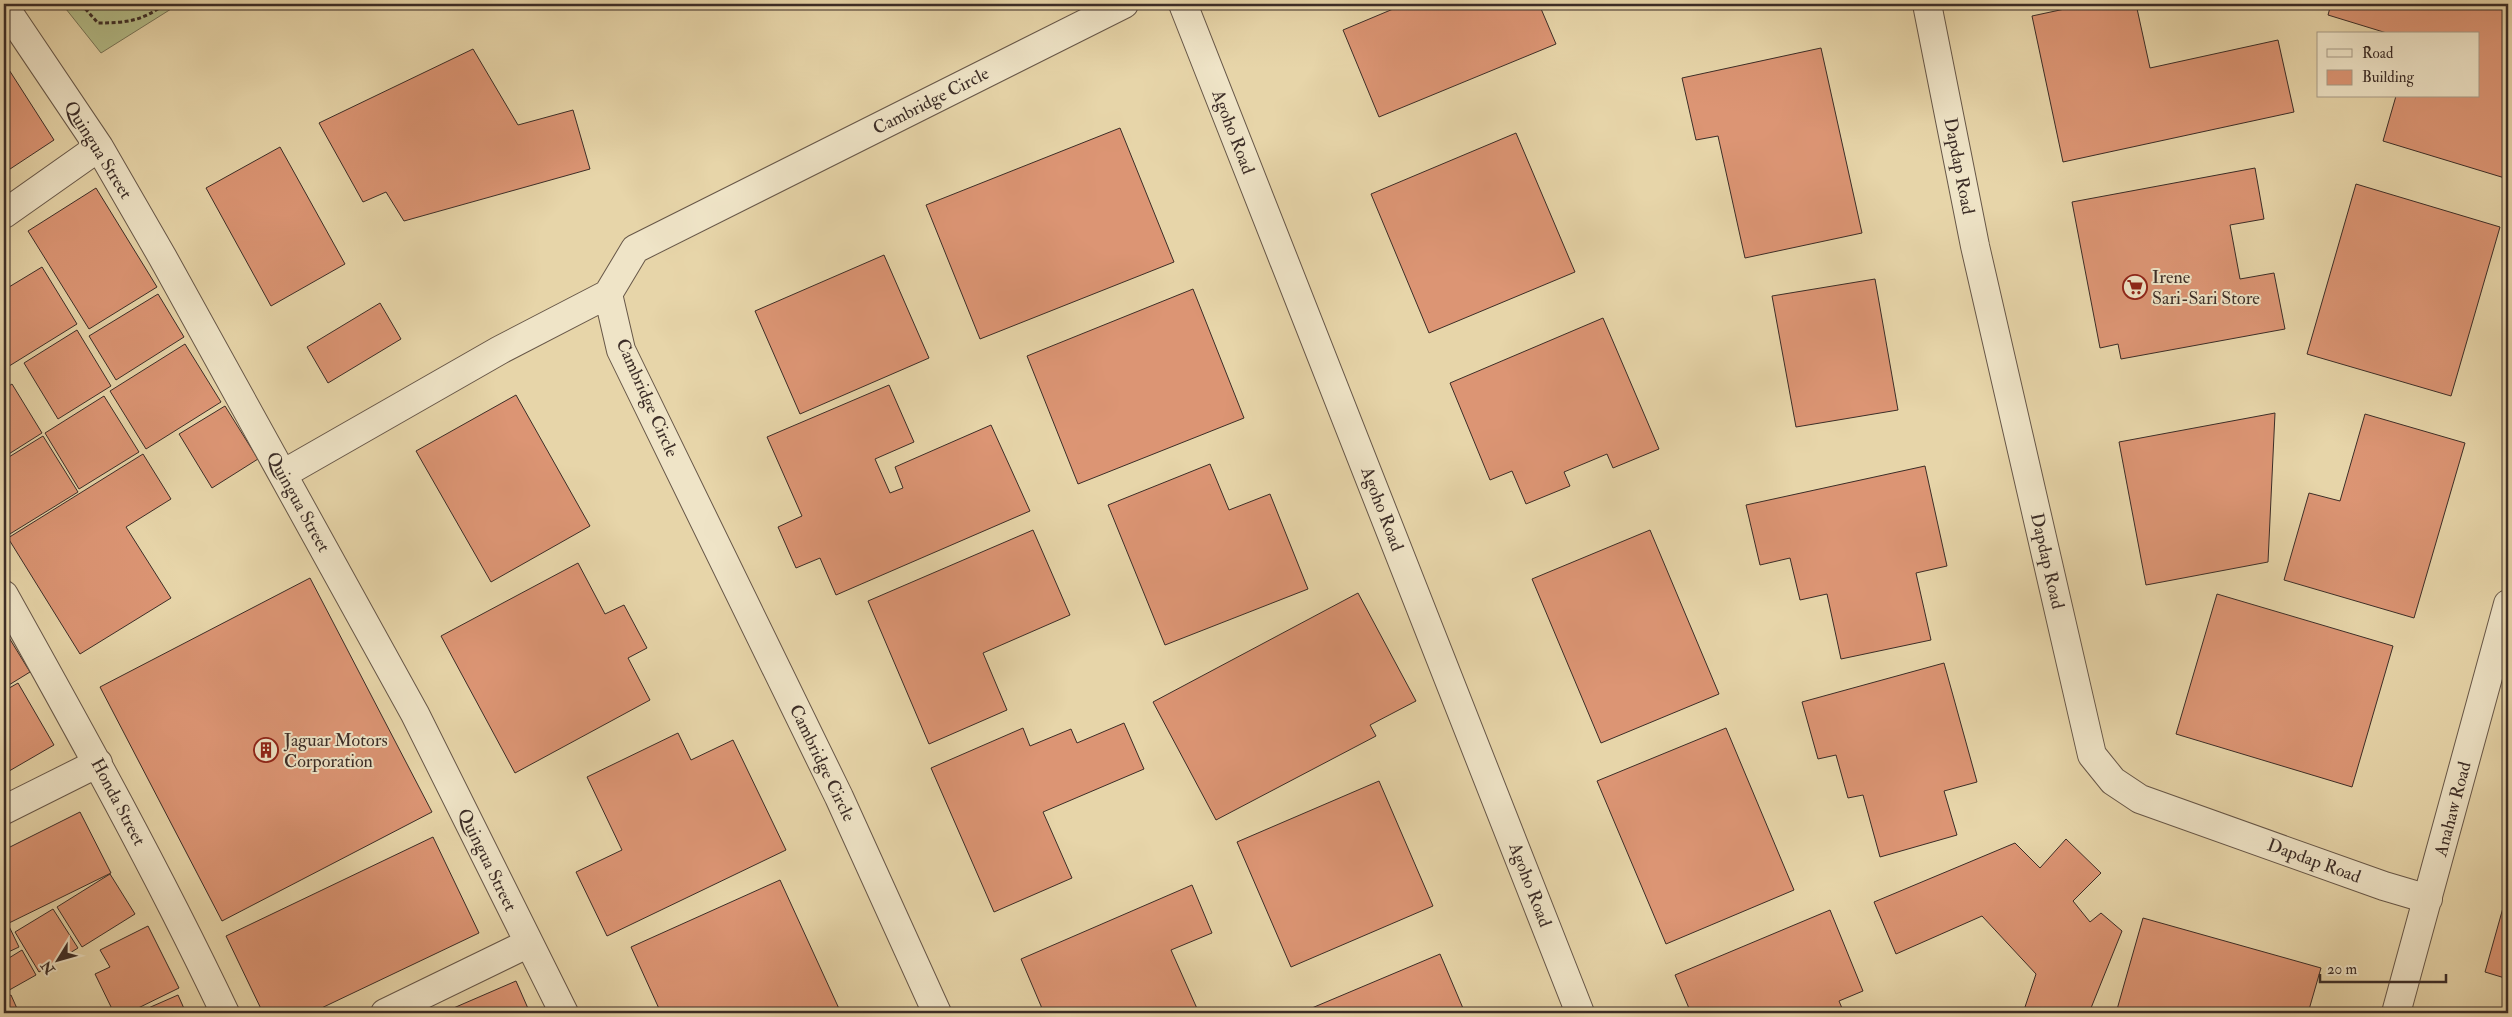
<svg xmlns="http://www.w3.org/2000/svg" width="2512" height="1017" viewBox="0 0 2512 1017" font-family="'IM FELL Double Pica',serif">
<rect width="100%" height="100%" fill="#e7d5a9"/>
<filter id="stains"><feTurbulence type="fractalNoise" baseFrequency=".004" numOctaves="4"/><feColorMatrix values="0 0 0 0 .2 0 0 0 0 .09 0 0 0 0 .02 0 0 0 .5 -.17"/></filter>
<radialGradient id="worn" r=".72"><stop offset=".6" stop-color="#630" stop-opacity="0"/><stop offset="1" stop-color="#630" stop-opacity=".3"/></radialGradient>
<!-- green -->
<path fill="#b4bd89" stroke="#787558" d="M 62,4 L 179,4 L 101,53 Z"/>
<!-- building -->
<path fill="#dc9574" stroke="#3c2d27" d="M 1405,4 L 1539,4 L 1556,44 L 1379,117 L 1343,30 Z
M 2088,4 L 2136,4 L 2150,68 L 2278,40 L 2294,112 L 2063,162 L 2032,16 Z
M 2331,4 L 2508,4 L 2508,179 L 2383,141 L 2396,96 L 2478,96 L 2478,34 L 2390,34 L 2328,15 Z
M 1821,48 L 1862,233 L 1745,258 L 1718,136 L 1696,140 L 1682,78 Z
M 473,49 L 518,125 L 573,110 L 590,169 L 404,221 L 386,192 L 363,202 L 319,123 Z
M 4,62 L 54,140 L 4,173 Z
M 1120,128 L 1174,262 L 980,339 L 926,205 Z
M 1516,133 L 1575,272 L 1429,333 L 1371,194 Z
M 280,147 L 345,264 L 271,306 L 206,188 Z
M 2255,168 L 2264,219 L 2230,225 L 2240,279 L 2274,273 L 2285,329 L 2121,359 L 2118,344 L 2100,348 L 2072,202 Z
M 2356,184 L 2500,227 L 2451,396 L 2307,354 Z
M 96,188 L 157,287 L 89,329 L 28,231 Z
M 884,255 L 929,358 L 800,414 L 755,311 Z
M 42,267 L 77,324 L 6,368 L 4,364 L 4,290 Z
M 1875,279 L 1898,410 L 1796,427 L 1772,296 Z
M 1193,289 L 1244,418 L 1078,484 L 1027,356 Z
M 158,294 L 184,337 L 116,380 L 89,336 Z
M 380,303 L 401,339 L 328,383 L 307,347 Z
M 1603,318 L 1659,449 L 1613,468 L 1607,454 L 1564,472 L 1570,486 L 1526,504 L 1512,471 L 1490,480 L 1450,383 Z
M 77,330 L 111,386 L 58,419 L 24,363 Z
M 185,344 L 221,402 L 146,449 L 110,391 Z
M 12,384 L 42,433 L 4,457 L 4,389 Z
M 889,385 L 914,442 L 875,459 L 890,493 L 903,488 L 895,467 L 991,425 L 1030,511 L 836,595 L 820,558 L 796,568 L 778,527 L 802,516 L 767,437 Z
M 516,395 L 590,526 L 491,582 L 416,451 Z
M 104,396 L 139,452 L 79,489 L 45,433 Z
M 225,406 L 258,459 L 212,488 L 179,434 Z
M 2275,413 L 2268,562 L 2146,585 L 2119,442 Z
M 2365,414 L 2465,443 L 2414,618 L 2284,580 L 2309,493 L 2340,501 Z
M 43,436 L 78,492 L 5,537 L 4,460 Z
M 143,454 L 171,499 L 126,527 L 171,598 L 80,654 L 8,538 Z
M 1210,464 L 1229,510 L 1270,494 L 1308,589 L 1165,645 L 1108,505 Z
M 1925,466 L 1947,566 L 1916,573 L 1931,640 L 1841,659 L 1827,594 L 1800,600 L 1790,558 L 1760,565 L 1746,505 Z
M 1033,530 L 1070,615 L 983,653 L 1007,710 L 929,744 L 868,601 Z
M 1650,530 L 1719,694 L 1601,743 L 1532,579 Z
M 578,563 L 605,614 L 624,605 L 647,648 L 628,658 L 650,700 L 515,773 L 441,636 Z
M 310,578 L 432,812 L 222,921 L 100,687 Z
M 1358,593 L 1416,701 L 1370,725 L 1376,736 L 1216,820 L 1153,702 Z
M 2217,594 L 2393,646 L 2352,787 L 2176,734 Z
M 8,636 L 30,672 L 4,688 L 4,639 Z
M 1944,663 L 1977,782 L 1944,791 L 1957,835 L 1880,857 L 1863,795 L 1848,798 L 1836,755 L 1818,759 L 1802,702 Z
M 18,683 L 54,745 L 4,774 L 4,691 Z
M 1124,723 L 1144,769 L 1043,812 L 1072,878 L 994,912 L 931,768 L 1023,728 L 1030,746 L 1071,729 L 1077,743 Z
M 1726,728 L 1794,890 L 1666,944 L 1597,781 Z
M 678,733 L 691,760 L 733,740 L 786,850 L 607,936 L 576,872 L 622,850 L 587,777 Z
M 1379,781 L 1433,906 L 1291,967 L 1237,842 Z
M 80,812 L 111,873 L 9,923 L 4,913 L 4,850 Z
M 433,837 L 479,933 L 311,1013 L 263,1013 L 226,936 Z
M 2066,839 L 2101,873 L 2073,901 L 2090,922 L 2101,913 L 2122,931 L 2089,1013 L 2023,1013 L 2036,974 L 1982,916 L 1896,954 L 1874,902 L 2015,843 L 2040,868 Z
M 110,874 L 135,914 L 82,947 L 57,907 Z
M 780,880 L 841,1013 L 661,1013 L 631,947 Z
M 1192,885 L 1212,933 L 1171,950 L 1199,1013 L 1044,1013 L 1021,959 Z
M 2508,890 L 2508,979 L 2485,972 Z
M 53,909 L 78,948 L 39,972 L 15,932 Z
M 1830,910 L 1863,991 L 1839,1001 L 1844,1013 L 1691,1013 L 1675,975 Z
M 4,916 L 19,947 L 4,954 Z
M 2143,918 L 2321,968 L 2308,1013 L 2116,1013 Z
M 148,926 L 179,988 L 128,1013 L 114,1013 L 95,974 L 110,967 L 100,950 Z
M 22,950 L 36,975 L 4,993 L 4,961 Z
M 1440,954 L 1465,1013 L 1300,1013 Z
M 516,981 L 530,1013 L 442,1013 Z
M 11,995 L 19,1013 L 4,1013 L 4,998 Z
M 178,995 L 186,1013 L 137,1013 Z"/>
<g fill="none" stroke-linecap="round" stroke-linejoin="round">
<defs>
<path id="minor" d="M 1183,4 L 1580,1013
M 1927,4 L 1975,246 L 2092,755 L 2113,781 L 2140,799 L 2384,886 L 2428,899
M 4,6 L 99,147 L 163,258 L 415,714 L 564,1013
M 4,214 L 99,147
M 283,474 L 500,350 L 608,294
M 4,595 C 81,733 157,870 225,1013
M 4,810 L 98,763
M 385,1013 L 529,943
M 937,1013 L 839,797 L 621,350 L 608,294 L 635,249 L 1124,4
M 2396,1013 L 2508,604"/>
</defs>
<!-- minor casing -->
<use href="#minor" stroke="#675748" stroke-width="30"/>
<!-- path -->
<path stroke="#3c2d27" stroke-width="3" stroke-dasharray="4 2.5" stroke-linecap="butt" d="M 81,4 L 98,23 C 126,23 142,21 165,4"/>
<!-- minor -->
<use href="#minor" stroke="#efe4c7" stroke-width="28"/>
</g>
<!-- icons -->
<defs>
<symbol id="supermarket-ring" viewBox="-11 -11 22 22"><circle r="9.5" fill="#efe4c7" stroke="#8f2418" stroke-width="1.5"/><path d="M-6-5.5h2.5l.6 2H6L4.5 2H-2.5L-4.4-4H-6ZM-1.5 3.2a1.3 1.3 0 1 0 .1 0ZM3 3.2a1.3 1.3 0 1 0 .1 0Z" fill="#8f2418"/></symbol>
<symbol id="building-ring" viewBox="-11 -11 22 22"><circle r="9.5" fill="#efe4c7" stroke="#8f2418" stroke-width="1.5"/><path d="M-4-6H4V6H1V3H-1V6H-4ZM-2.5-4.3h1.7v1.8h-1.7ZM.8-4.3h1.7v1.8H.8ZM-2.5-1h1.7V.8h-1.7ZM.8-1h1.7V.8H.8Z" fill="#8f2418"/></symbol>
</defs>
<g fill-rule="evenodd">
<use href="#supermarket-ring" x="2121" y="273" width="28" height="28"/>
<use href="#building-ring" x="252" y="736" width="28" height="28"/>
</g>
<g text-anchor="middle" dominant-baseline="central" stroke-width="4" stroke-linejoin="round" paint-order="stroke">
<!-- street labels -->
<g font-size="18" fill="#3c2d27" stroke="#efe4c7">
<text transform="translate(931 101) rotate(-27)">Cambridge Circle</text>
<text transform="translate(1233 132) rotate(69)">Agoho Road</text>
<text transform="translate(98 150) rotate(58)">Quingua Street</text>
<text transform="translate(1959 166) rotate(79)">Dapdap Road</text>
<text transform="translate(647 398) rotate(66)">Cambridge Circle</text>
<text transform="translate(298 502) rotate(61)">Quingua Street</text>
<text transform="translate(1382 509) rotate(69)">Agoho Road</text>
<text transform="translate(2047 561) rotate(77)">Dapdap Road</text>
<text transform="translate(822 763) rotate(64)">Cambridge Circle</text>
<text transform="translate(118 802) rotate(62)">Honda Street</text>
<text transform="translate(2453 809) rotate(-75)">Anahaw Road</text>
<text transform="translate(487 860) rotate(64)">Quingua Street</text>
<text transform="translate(2314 861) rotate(20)">Dapdap Road</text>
<text transform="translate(1530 885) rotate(69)">Agoho Road</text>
</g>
<!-- poi labels -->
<g font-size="18" fill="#3c2d27" stroke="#efe4c7" text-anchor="start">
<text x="2152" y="277">Irene<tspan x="2152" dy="21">Sari-Sari Store</tspan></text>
<text x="284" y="740">Jaguar Motors<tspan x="284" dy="21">Corporation</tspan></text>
</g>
</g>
<!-- margin -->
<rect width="2512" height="1017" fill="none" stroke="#e7d5a9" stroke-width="20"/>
<rect x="5" y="5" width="2502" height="1007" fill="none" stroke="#3c2d27" stroke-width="2.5"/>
<rect x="10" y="10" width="2492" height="997" fill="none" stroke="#3c2d27"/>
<!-- legend -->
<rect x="2317" y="32" width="162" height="65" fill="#efe4c7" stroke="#a79b87"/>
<rect x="2327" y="49" width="25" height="8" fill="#efe4c7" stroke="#a79b87"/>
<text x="2362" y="58" font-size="15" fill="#3c2d27">Road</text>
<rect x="2327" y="70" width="25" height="15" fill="#dc9574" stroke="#a79b87"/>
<text x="2362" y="82" font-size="15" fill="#3c2d27">Building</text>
<!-- north arrow -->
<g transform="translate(58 960) rotate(233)" stroke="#efe4c7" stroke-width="4" paint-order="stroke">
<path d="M0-4L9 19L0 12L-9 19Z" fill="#3c2d27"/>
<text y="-8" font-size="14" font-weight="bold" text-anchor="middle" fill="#3c2d27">N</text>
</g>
<!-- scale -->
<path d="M2320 974v8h126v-8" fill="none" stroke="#3c2d27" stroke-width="2.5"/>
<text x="2327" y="974" font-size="15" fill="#3c2d27" stroke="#efe4c7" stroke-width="4" paint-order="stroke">20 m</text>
<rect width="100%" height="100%" filter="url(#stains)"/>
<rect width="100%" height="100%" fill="url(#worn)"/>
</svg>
